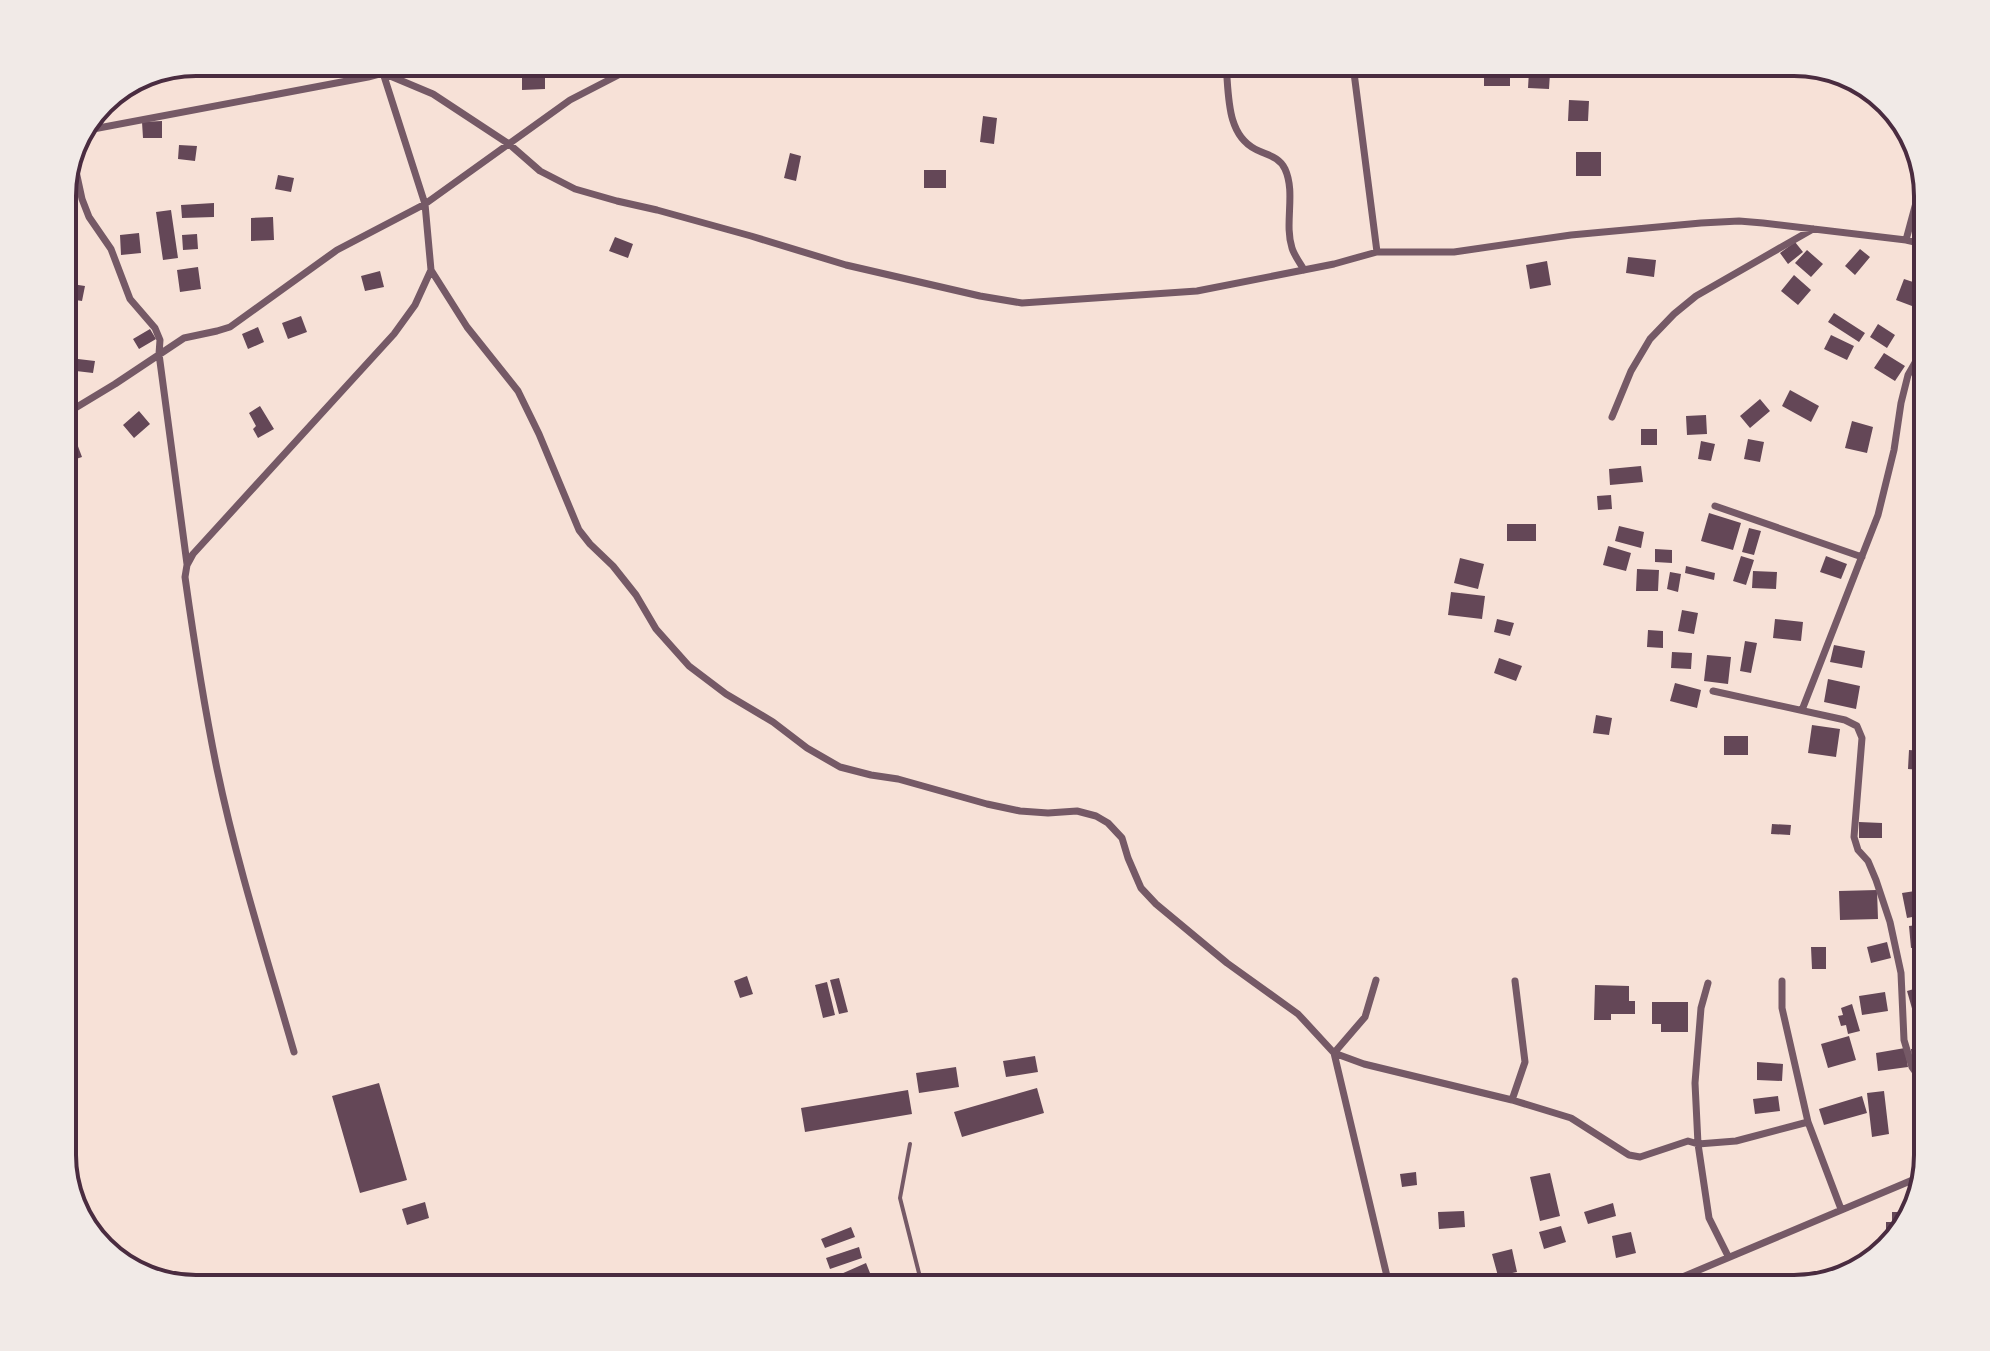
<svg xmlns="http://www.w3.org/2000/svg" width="1990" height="1351" viewBox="0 0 1990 1351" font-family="Inter,sans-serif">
<rect width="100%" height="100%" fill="#f7e1d7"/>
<!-- building -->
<path fill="#644757" d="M 1484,64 L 1510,64 L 1510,86 L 1484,86 Z
M 522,70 L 545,70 L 545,89 L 522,90 Z
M 1529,71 L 1550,73 L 1549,89 L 1528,88 Z
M 1569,100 L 1589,101 L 1588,121 L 1568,121 Z
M 983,116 L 997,118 L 994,144 L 980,142 Z
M 162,121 L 162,138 L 143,138 L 142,122 Z
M 179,145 L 197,146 L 195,161 L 178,159 Z
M 1576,152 L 1601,152 L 1601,176 L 1576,176 Z
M 790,153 L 801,156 L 796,181 L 784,178 Z
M 924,170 L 946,170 L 946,188 L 924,188 Z
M 278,175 L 294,178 L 291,192 L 275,189 Z
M 214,203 L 214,217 L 182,218 L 181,205 Z
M 171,210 L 178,258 L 163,260 L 156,212 Z
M 273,217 L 274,240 L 251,241 L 251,218 Z
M 139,233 L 141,253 L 121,255 L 120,235 Z
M 197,234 L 198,249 L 183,250 L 182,235 Z
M 615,237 L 633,244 L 628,258 L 609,251 Z
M 1795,242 L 1803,252 L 1788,264 L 1780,253 Z
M 1860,249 L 1870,257 L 1855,275 L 1845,266 Z
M 1807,250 L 1823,264 L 1811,277 L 1795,263 Z
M 1628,257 L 1656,260 L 1654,277 L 1626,273 Z
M 1547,261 L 1551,285 L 1530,289 L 1526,265 Z
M 198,267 L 201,289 L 180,292 L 177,270 Z
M 380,271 L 384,287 L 365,291 L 361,276 Z
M 1794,275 L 1811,290 L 1798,305 L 1781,291 Z
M 1904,279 L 1928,287 L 1928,312 L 1896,300 Z
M 65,283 L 85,286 L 82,301 L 63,298 Z
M 1834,313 L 1865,333 L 1859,342 L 1828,322 Z
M 301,316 L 307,332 L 288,339 L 282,323 Z
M 1878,324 L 1895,335 L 1887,348 L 1870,337 Z
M 258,327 L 264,342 L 248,349 L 242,334 Z
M 150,329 L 156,339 L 139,349 L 133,339 Z
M 1831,335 L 1854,346 L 1847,360 L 1824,349 Z
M 1884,353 L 1905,366 L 1895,381 L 1874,368 Z
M 78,359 L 95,361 L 93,373 L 76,371 Z
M 1790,390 L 1819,406 L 1811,422 L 1782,406 Z
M 1760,399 L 1770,411 L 1750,428 L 1740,416 Z
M 260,406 L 274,429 L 258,438 L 253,429 L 256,426 L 249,413 Z
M 139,411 L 150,424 L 134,438 L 123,425 Z
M 1706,415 L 1707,434 L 1687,435 L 1686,416 Z
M 1852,421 L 1873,427 L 1867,453 L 1845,448 Z
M 1641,429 L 1657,429 L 1657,445 L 1641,445 Z
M 1748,439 L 1764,442 L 1760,462 L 1744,459 Z
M 76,441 L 82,457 L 64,463 L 62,446 Z
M 1701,441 L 1715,444 L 1711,461 L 1698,459 Z
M 1641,466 L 1643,482 L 1610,485 L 1609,469 Z
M 1611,495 L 1612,509 L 1598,510 L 1597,496 Z
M 1709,513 L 1741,523 L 1733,550 L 1701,541 Z
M 1507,524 L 1536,524 L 1536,541 L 1507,541 Z
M 1619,526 L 1644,532 L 1641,548 L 1615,541 Z
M 1749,528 L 1761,531 L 1754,555 L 1742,552 Z
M 1608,546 L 1631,553 L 1626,571 L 1603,565 Z
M 1655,549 L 1672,550 L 1672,563 L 1655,562 Z
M 1741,556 L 1754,560 L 1746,585 L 1733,581 Z
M 1826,556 L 1847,564 L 1841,579 L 1820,572 Z
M 1460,558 L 1484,564 L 1478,589 L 1454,583 Z
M 1686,566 L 1715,573 L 1714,580 L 1685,573 Z
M 1637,569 L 1659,570 L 1658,591 L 1636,591 Z
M 1753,571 L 1777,572 L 1776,589 L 1752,588 Z
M 1670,572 L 1681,574 L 1678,592 L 1667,589 Z
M 1451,592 L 1485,596 L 1482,619 L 1448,615 Z
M 1682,610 L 1698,613 L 1694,634 L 1678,631 Z
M 1497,619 L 1514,623 L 1510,636 L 1494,632 Z
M 1775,619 L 1803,622 L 1801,641 L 1773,638 Z
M 1648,630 L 1663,631 L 1663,648 L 1647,647 Z
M 1745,641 L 1757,643 L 1751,673 L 1740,671 Z
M 1834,645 L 1865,651 L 1862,668 L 1830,662 Z
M 1672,652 L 1692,653 L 1691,669 L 1671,668 Z
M 1707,655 L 1731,657 L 1728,684 L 1704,681 Z
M 1499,658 L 1522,666 L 1516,681 L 1494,673 Z
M 1828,679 L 1860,686 L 1856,709 L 1824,702 Z
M 1675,683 L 1701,690 L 1697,708 L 1670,701 Z
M 1596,715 L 1612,718 L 1609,735 L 1593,733 Z
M 1812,725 L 1840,729 L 1836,757 L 1808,753 Z
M 1724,736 L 1748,736 L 1748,755 L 1724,755 Z
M 1909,750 L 1923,751 L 1921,770 L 1908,769 Z
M 1859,822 L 1882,823 L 1882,838 L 1859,838 Z
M 1772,824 L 1791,825 L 1790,835 L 1771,834 Z
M 1928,889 L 1928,914 L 1907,918 L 1902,893 Z
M 1877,890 L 1878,919 L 1840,920 L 1839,891 Z
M 1926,924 L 1928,946 L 1911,948 L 1909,926 Z
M 1887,942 L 1891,958 L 1871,963 L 1867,947 Z
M 1811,947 L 1826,947 L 1826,969 L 1812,969 Z
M 747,976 L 753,994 L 740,998 L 734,981 Z
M 839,978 L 848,1012 L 839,1014 L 830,980 Z
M 827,982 L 835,1015 L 823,1018 L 815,985 Z
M 1595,985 L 1629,986 L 1629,1001 L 1635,1001 L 1635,1014 L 1611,1014 L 1611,1020 L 1594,1020 Z
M 1928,985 L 1928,1008 L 1913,1012 L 1907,991 Z
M 1885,992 L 1888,1011 L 1862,1015 L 1859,996 Z
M 1652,1002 L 1688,1002 L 1688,1032 L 1661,1032 L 1661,1024 L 1652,1024 Z
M 1852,1004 L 1860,1031 L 1848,1034 L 1846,1025 L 1841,1026 L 1838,1016 L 1843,1015 L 1841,1008 Z
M 1849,1036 L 1856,1060 L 1828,1068 L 1821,1044 Z
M 1905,1048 L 1908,1067 L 1878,1071 L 1876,1053 Z
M 1928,1048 L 1928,1059 L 1912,1060 L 1911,1049 Z
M 1035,1056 L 1038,1072 L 1006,1077 L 1003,1061 Z
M 1757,1062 L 1783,1064 L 1782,1081 L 1757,1080 Z
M 956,1067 L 959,1087 L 919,1093 L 916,1073 Z
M 379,1083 L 407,1180 L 360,1193 L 332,1096 Z
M 1037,1088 L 1044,1113 L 962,1137 L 954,1112 Z
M 908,1090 L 912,1114 L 805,1132 L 801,1108 Z
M 1884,1091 L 1889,1134 L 1872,1137 L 1867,1093 Z
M 1778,1096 L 1780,1111 L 1755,1114 L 1753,1099 Z
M 1862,1096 L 1867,1113 L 1824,1125 L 1819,1109 Z
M 1416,1172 L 1417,1185 L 1402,1187 L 1400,1174 Z
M 1550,1173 L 1560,1216 L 1540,1221 L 1530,1177 Z
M 425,1202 L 429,1218 L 407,1225 L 402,1209 Z
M 1613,1203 L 1616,1216 L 1588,1224 L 1584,1212 Z
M 1464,1211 L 1465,1227 L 1439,1229 L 1438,1212 Z
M 1892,1212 L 1911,1212 L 1905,1230 L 1894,1241 L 1894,1236 L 1886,1236 L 1886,1222 L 1892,1222 Z
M 1561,1226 L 1566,1242 L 1544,1249 L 1539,1232 Z
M 851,1227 L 855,1237 L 825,1248 L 821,1239 Z
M 1631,1232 L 1636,1253 L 1616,1258 L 1612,1236 Z
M 859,1247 L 862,1258 L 830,1269 L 826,1258 Z
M 1512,1249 L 1517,1272 L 1498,1276 L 1492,1254 Z
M 1857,1258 L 1874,1258 L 1861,1271 L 1848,1275 L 1848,1268 L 1857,1268 Z
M 866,1263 L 870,1273 L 836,1288 L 832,1278 Z"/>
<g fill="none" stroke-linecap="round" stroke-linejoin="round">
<!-- service -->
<path stroke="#755966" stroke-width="4" d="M 910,1144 L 900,1198 L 923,1289"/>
<!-- minor -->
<path stroke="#755966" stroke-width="7" d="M 1226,65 C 1229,94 1226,134 1255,149 C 1266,155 1279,156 1285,169 C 1296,193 1284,223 1292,248 C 1294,255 1300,263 1304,270
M 1353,65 L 1377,252
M 88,130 L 368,77 L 383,73 L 433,94 L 509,144 L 540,171 L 575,189 L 617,201 L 657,210 L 751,236 L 846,265 L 980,296 L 1022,303 L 1197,291 L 1334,264 L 1377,252 L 1454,252 L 1571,235 L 1701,223 L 1739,221 L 1763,223 L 1906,240 L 1928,245
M 74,162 L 82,199 L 89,217 L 111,249 L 130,299 L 155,328 L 160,340 L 159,354 L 187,564
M 1906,240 L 1923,177
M 431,270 L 467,327 L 518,391 L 539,434 L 579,530 L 590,544 L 613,566 L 636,595 L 656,629 L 689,666 L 726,694 L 773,722 L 807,748 L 840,767 L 871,775 L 898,779 L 987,804 L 1020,811 L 1048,813 L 1077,811 L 1096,816 L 1108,823 L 1122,838 L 1128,858 L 1141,888 L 1156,904 L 1227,963 L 1298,1014 L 1334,1053 L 1390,1289
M 62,416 L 115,384 L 184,338 L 217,331 L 230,327 L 337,250 L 425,204 L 570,100 L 630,69
M 1612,417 L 1631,371 L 1650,339 L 1674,314 L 1696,296 L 1813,229
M 1715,506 L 1862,557
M 1713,691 L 1845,720 L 1857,726 L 1862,738 L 1854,837 L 1858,850 L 1868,861 L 1876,880 L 1890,922 L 1901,973 L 1904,1040 L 1912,1067 L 1919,1077 L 1928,1118
M 1802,710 L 1878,515 L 1894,450 L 1901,403 L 1908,375 L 1928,340
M 1376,980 L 1365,1017 L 1334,1053 L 1364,1064 L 1512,1100 L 1571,1118 L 1629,1155 L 1640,1157 L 1688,1141 L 1698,1144 L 1736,1141 L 1808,1122
M 1782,981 L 1782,1008 L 1808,1122 L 1841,1209
M 1708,983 L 1701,1008 L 1695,1083 L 1698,1144 L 1709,1218 L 1728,1256
M 294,1052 C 267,958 237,865 217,769 C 204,706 194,641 185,577 L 187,565 L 193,554 L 394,334 L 415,305 L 431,270 L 425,204 L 383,73
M 1512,1100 L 1525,1062 L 1515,981
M 1654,1289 L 1922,1176"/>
</g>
<!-- crop -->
<path d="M0 0H1990V1351H0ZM196 76H1794A120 120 0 0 1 1914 196V1155A120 120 0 0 1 1794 1275H196A120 120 0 0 1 76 1155V196A120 120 0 0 1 196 76Z" fill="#f1eae7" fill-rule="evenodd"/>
<path fill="none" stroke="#4a2c40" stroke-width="4" d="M196 76H1794A120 120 0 0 1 1914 196V1155A120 120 0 0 1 1794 1275H196A120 120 0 0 1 76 1155V196A120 120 0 0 1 196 76Z"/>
</svg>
